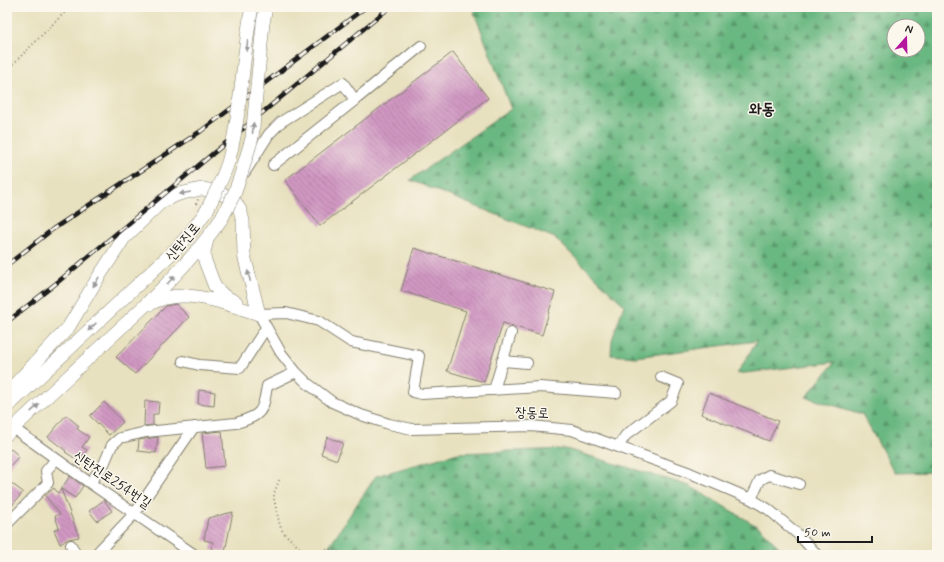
<svg xmlns="http://www.w3.org/2000/svg" width="944" height="562" viewBox="0 0 944 562" font-family="Mynerve,'Poor Story',sans-serif">
<defs>
<pattern id="forest-firs" width="22" height="20" patternUnits="userSpaceOnUse"><rect width="22" height="20" fill="#6ab881"/><path d="M5 1l3.5 6h-7zM16 11l3.5 6h-7z" fill="#569569"/></pattern>
<pattern id="building-back-hatch" width="6" height="6" patternUnits="userSpaceOnUse"><rect width="6" height="6" fill="#d097c2"/><path d="M-1 5l2 2M0 0l6 6M5-1l2 2" fill="none" stroke="#a87a9d"/></pattern>
</defs>
<rect width="100%" height="100%" fill="#fbf7ec"/>
<filter id="ink" filterUnits="userSpaceOnUse"><feTurbulence type="fractalNoise" baseFrequency=".025" numOctaves="2"/><feDisplacementMap in="SourceGraphic" scale="8" xChannelSelector="R" yChannelSelector="G"/><feConvolveMatrix kernelMatrix="1 2 1 2 8 2 1 2 1" color-interpolation-filters="sRGB"/></filter>
<filter id="wash" filterUnits="userSpaceOnUse"><feTurbulence type="fractalNoise" baseFrequency=".012" numOctaves="4" result="noise"/><feDisplacementMap in="SourceGraphic" scale="16" xChannelSelector="R" yChannelSelector="G"/><feGaussianBlur stdDeviation="0.9" result="paint"/><feColorMatrix in="noise" values="0 0 0 0 0 0 0 0 0 0 0 0 0 0 0 0 0 1.4 0 .05"/><feComposite in="paint" operator="in"/></filter>
<g filter="url(#wash)">
<rect width="100%" height="100%" fill="#e8e1bf"/>
<!-- forest -->
<path fill="url(#forest-firs)" stroke="#436a4e" fill-rule="evenodd" d="M 479,7 L 937,7 L 937,472 L 895,473 L 862,414 L 806,397 L 835,362 L 737,374 L 757,341 L 635,357 L 611,355 L 612,340 L 624,305 L 555,238 L 410,180 L 511,109 L 474,12 ZM 894,26 L 918,26 L 918,50 L 894,50 Z
M 566,449 L 690,486 L 760,528 L 787,555 L 323,555 L 376,476 L 458,453 Z"/>
<g id="blocks">
<!-- building -->
<path fill="url(#building-back-hatch)" d="M 453,52 L 488,98 L 320,226 L 285,180 Z
M 414,248 L 555,292 L 542,335 L 503,323 L 484,382 L 447,371 L 466,311 L 401,291 Z
M 176,304 L 189,317 L 135,374 L 116,357 L 166,306 Z
M 199,390 L 215,392 L 214,406 L 198,404 Z
M 709,393 L 778,421 L 769,441 L 701,414 Z
M 145,401 L 159,402 L 158,414 L 153,414 L 153,425 L 144,426 Z
M 104,402 L 123,422 L 109,435 L 90,416 Z
M 66,415 L 79,426 L 77,429 L 89,437 L 82,447 L 87,450 L 79,461 L 65,452 L 66,451 L 48,437 Z
M 222,431 L 225,466 L 206,468 L 202,433 Z
M 158,437 L 156,453 L 138,451 L 139,440 Z
M 327,437 L 343,443 L 337,460 L 321,454 Z
M 11,449 L 19,456 L 7,469 L 7,453 Z
M 70,476 L 83,486 L 75,498 L 61,489 Z
M 7,480 L 23,492 L 7,512 Z
M 54,488 L 58,493 L 61,489 L 79,537 L 68,539 L 60,544 L 54,530 L 59,528 L 55,516 L 60,514 L 45,496 Z
M 104,500 L 112,511 L 97,521 L 89,511 Z
M 233,512 L 225,552 L 211,550 L 213,542 L 204,540 L 208,518 Z"/>
</g>
</g>
<g filter="url(#ink)">
<use href="#blocks" fill-opacity="0" stroke="#827e6e" stroke-width="1"/>
<g fill="none" stroke-linecap="round" stroke-linejoin="round">
<defs>
<path id="minor" d="M 273,165 L 355,100
M 245,172 L 269,134 L 281,122 L 343,83 L 355,100 L 421,46
M 183,361 L 199,365 L 240,368 L 266,328
M 502,361 L 527,363
M 494,390 L 511,333
M 616,393 L 540,387 L 422,394 L 413,392 L 419,356 L 351,342 L 319,321 L 286,313 L 259,314 L 281,353 L 296,372 L 307,383 L 332,402 L 361,415 L 389,424 L 412,429 L 531,426 L 572,430 L 690,473 L 751,499 L 768,509 L 800,536 L 817,555
M 13,428 L 90,483 L 195,555
M 618,446 L 626,435 L 671,401 L 678,384 L 661,377
M 90,483 L 104,464 L 112,445 L 120,438 L 146,432 L 236,423 C 262,415 263,412 267,386 L 296,372
M 751,499 L 760,480 L 769,475 L 799,484
M 7,524 L 48,483 L 46,471 L 56,459
M 71,545 L 76,555
M 95,555 L 135,513 L 194,427"/>
<path id="major" d="M 207,240 L 204,252 L 205,261 L 215,287 L 224,296 L 236,302
M 150,304 C 183,285 226,304 259,314
M 7,393 L 68,328 L 96,281 L 124,238 L 162,201 L 179,194 L 201,189 L 217,191 L 234,200 L 240,210 L 243,221 L 244,255 L 259,314
M 7,407 L 177,248 L 191,232 L 207,210
M 7,434 C 42,401 77,369 112,336 C 152,300 191,262 222,218"/>
</defs>
<!-- minor casing -->
<use href="#minor" stroke="#827e6e" stroke-width="12"/>
<!-- major casing -->
<use href="#major" stroke="#827e6e" stroke-width="14"/>
<!-- path -->
<path stroke="#827e6e" stroke-width="2" stroke-dasharray="1 3" stroke-linecap="butt" d="M 7,70 L 70,7
M 279,480 L 274,494 L 274,499 L 280,526 L 283,532 L 305,553
M 303,555 L 305,553 L 333,549 L 346,555"/>
<!-- minor -->
<use href="#minor" stroke="#fff" stroke-width="10"/>
<!-- major -->
<use href="#major" stroke="#fff" stroke-width="13"/>
<defs>
<path id="rail" d="M 7,265 L 53,229 L 201,131 L 366,7
M 7,322 L 59,281 L 390,7"/>
</defs>
<!-- rail casing -->
<use href="#rail" stroke="#1c1c1c" stroke-width="4.5"/>
<!-- rail -->
<use href="#rail" stroke="#fbf7ec" stroke-width="3" stroke-dasharray="9" stroke-linecap="butt"/>
<defs>
<path id="major-bridge" d="M 207,210 C 215,193 224,177 229,159 C 242,109 242,57 252,7
M 222,218 L 235,192 L 243,168 L 252,138 L 263,23 L 266,7"/>
</defs>
<!-- major-bridge casing -->
<use href="#major-bridge" stroke="#827e6e" stroke-width="14" stroke-linecap="butt"/>
<!-- path-bridge -->
<path stroke="#827e6e" stroke-width="2" stroke-dasharray="1 3" stroke-linecap="butt" d="M 196,204 L 199,198"/>
<!-- major-bridge -->
<use href="#major-bridge" stroke="#fff" stroke-width="13"/>
</g>
<!-- one-way arrows -->
<defs><path id="oneway-solid" d="M-6-.8H1V-3.2L6.5 0L1 3.2V.8H-6Z"/></defs>
<g fill="#999">
<use href="#oneway-solid" transform="translate(247 46) rotate(96)"/>
<use href="#oneway-solid" transform="translate(253 128) rotate(-85)"/>
<use href="#oneway-solid" transform="translate(185 193) rotate(170)"/>
<use href="#oneway-solid" transform="translate(249 276) rotate(-104)"/>
<use href="#oneway-solid" transform="translate(171 280) rotate(-45)"/>
<use href="#oneway-solid" transform="translate(96 282) rotate(122)"/>
<use href="#oneway-solid" transform="translate(92 327) rotate(137)"/>
<use href="#oneway-solid" transform="translate(35 408) rotate(-43)"/>
</g>
</g>
<g text-anchor="middle" dominant-baseline="central" stroke-width="3" stroke-linejoin="round" paint-order="stroke">
<!-- street labels -->
<g font-size="14" fill="#1c1c1c" stroke="#fbf7ec">
<text transform="translate(183 242) rotate(-50)">신탄진로</text>
<text transform="translate(532 413) rotate(2)">장동로</text>
<text transform="translate(112 480) rotate(34)">신탄진로254번길</text>
</g>
<!-- quarter labels -->
<g font-size="16" font-weight="bold" fill="#1c1c1c" stroke="#fbf7ec">
<text x="762" y="109">와동</text>
</g>
</g>
<!-- margin -->
<rect width="944" height="562" fill="none" stroke="#fbf7ec" stroke-width="24"/>
<!-- north arrow -->
<g transform="translate(906 38) rotate(20)"><circle r="19" fill="#fbf7ec" stroke="#a29f99"/>
<path d="M0-3L7 15L0 10L-7 15Z" fill="#b5179e"/>
<text y="-6" font-size="11" font-weight="bold" text-anchor="middle" fill="#1c1c1c">N</text>
</g>
<!-- scale -->
<path d="M798 536v6h74v-6" fill="none" stroke="#1c1c1c" stroke-width="2"/>
<text x="804" y="536" font-size="12" fill="#1c1c1c" stroke="#fbf7ec" stroke-width="3" paint-order="stroke">50 m</text>
</svg>
